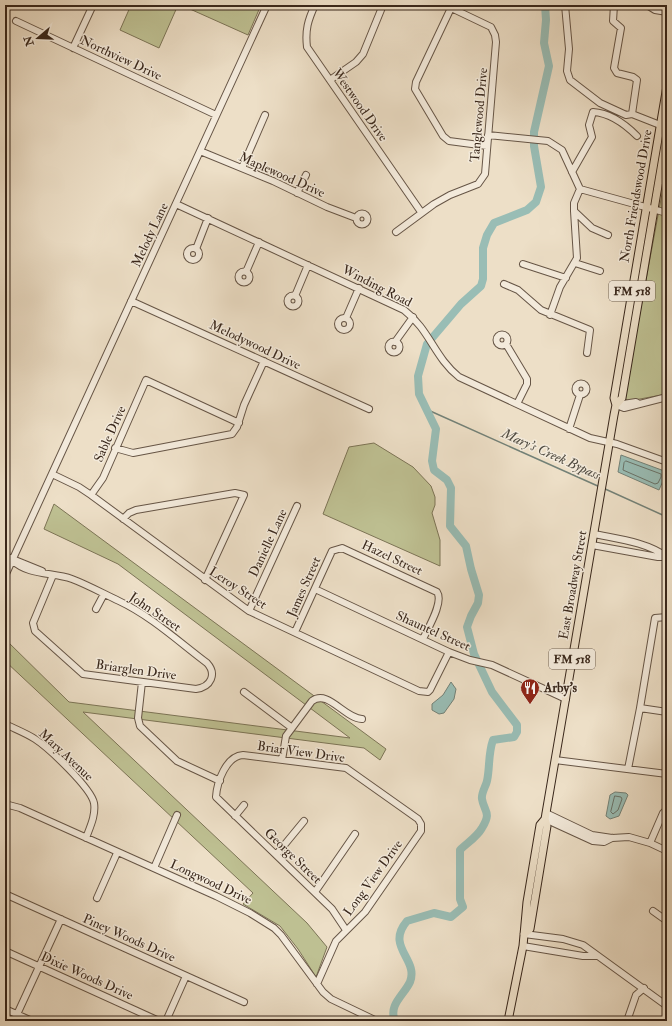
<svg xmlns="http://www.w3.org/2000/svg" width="672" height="1026" viewBox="0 0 672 1026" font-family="'IM FELL Double Pica',serif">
<rect width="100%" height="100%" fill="#eddfc7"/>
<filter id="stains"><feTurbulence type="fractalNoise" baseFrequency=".005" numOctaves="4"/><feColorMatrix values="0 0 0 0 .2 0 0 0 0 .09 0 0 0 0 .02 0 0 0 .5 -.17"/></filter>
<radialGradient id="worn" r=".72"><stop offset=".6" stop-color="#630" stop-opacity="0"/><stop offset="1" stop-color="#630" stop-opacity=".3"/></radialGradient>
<!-- green -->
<path fill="#bec092" stroke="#7c7456" d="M 131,5 L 178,5 L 159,48 L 120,30 Z
M 181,5 L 261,5 L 248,35 Z
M 667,167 L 667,394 L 629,401 L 624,398 Z
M 374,443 L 413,467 L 431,486 L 435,497 L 435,505 L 432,513 L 440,540 L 440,566 L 323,514 L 349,447 Z
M 54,504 L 386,749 L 380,760 L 364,748 L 83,712 L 307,923 L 327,947 L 316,977 L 298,949 L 280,926 L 243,904 L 253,893 L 5,661 L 5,639 L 69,702 L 350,738 L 118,564 L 44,529 Z"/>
<!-- water -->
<path fill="#99bdb5" stroke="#738177" d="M 621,455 L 667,472 L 659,490 L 618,472 Z
M 451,682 L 456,689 L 454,699 L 444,713 L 439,714 L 432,710 L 432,704 L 443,695 Z
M 615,792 L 626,793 L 628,795 L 619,816 L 610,819 L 606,816 L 610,795 Z"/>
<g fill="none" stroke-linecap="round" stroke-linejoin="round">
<!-- shore -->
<path stroke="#697268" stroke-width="1" d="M 626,461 L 661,474 L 661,477 L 658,483 L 655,484 L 623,470 L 624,463 Z
M 615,796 L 621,797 L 622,799 L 618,810 L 613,814 L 611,812 Z"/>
<!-- stream -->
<path stroke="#738177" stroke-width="1.5" d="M 428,410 L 600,487
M 603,488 L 667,517"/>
<!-- river -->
<path stroke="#99bdb5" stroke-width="8" d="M 395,1021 C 388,1005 404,995 410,982 C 419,959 385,947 407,921 L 434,913 L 451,917 L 463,907 L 460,899 L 460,850 C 467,843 477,837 482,828 C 492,812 484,812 482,799 C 481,793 486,786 487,781 C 490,767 488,754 493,740 L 514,737 L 517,732 L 517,725 L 492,692 L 474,654 L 467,627 L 471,616 L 478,603 L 479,595 L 471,569 L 466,546 L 450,526 L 451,488 L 447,480 L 434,470 L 432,461 L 436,429 L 419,394 L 418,376 L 427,344 L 461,304 L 481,286 L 483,279 L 483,248 L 487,235 L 494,223 L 527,210 L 536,202 L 541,187 L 534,146 L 534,132 L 549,66 L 544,43 L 546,20 L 545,5"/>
<defs>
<path id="minor" d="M 315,5 C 308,20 305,30 307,47 L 421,212
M 565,5 L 569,49 L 567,71 L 570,80 L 600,103 L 626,115 L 632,114 L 660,125
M 614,5 L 613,21 L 621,28 L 614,68 L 617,73 L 633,77 L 637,80 L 632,114
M 647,5 L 655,10 L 667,12
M 666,5 L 667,5
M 451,8 L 416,82 L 415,89 L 443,136 L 449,141 L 487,146
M 16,21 L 216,115
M 73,48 L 93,5
M 330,80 L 356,62 L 363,54 L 383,5
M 488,135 L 548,141 L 562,150 L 580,189 L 667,213
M 200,151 L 273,181 L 327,207 L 356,218
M 242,168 L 265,115
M 572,172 L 592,137 L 589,125 L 593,112 C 610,113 625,124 637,136
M 580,189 L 574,203 L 574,211 L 592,228 L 608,235
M 297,193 L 306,175
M 176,204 L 404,310 C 430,330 434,357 459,377 L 590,438 L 617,444 L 667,462
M356.5 219a5.5 5.5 0 1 1 11 0a5.5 5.5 0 1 1-11 0Z
M 396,232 L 434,204 L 450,195 L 478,184 L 485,174 L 496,42 L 495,35 L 491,27 L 445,5
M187 254a6 6 0 1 1 12 0a6 6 0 1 1-12 0Z
M 196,249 L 208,218
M 575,263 L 600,271
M 523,264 L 566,278
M238.5 277a5.5 5.5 0 1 1 11 0a5.5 5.5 0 1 1-11 0Z
M 246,272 L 259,242
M 504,284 L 518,290 L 541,310 L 590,330 L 587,353
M287.5 301a5.5 5.5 0 1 1 11 0a5.5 5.5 0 1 1-11 0Z
M 295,296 L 308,265
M 131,301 L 369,409
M 550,315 L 560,287 L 577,258 L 574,211
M 346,318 L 359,288
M338 324a6 6 0 1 1 12 0a6 6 0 1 1-12 0Z
M496.5 340a5.5 5.5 0 1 1 11 0a5.5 5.5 0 1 1-11 0Z
M388.5 347a5.5 5.5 0 1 1 11 0a5.5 5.5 0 1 1-11 0Z
M 395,342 L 413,317
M 506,344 L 527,379 L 527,384 L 517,404
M575.5 389a5.5 5.5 0 1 1 11 0a5.5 5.5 0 1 1-11 0Z
M 616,405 L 624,408 L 667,397
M 617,405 L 636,402 L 639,404
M 569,429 L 580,395
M 115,448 L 133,453 L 232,434 L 237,427 L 244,405 L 264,361
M 52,474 L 79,487 L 91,495 L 249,611 L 419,691 L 428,692 L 430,690 L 449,652
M 91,495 L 103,478 L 146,380 L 239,423
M 123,519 L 129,513 L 136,510 L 235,493 L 244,495 L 205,580
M 594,534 C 618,539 647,542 667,557
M 592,545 L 658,557 L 666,557
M 5,556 L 42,571
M 12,560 C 29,576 52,572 72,579 C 88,585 104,594 119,601 C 151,616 179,642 207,663 C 217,674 211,687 196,689 L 83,674 L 35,631 L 33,623 L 53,575
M 5,576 L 267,5
M 315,589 L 449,652 L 470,660 L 492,665 L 566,699
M 96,609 L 104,594
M 249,611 L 297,506
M 667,617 L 655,618 L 640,708 L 667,712
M 295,632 L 332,551 L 342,548 L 437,592 C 444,602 428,628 423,639
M 142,682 L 138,718 L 140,726 L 177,761 L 220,781
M 244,692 L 292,728
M 5,724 C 15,729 26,733 35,739 C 49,748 91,788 94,803 C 96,815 90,827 86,838
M 282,760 L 286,736 L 312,701 C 328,689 344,718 362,719
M 555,760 L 667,774
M 628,769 L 640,708
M 5,804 L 20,808 L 216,896 L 250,913 L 274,928 L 281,935 L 323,992 L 331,999 L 377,1021
M 546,813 L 592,835 L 612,838 L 629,837 L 650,843 L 667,851
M 235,816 L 244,805
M 545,819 L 593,841 L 604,842 L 612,838
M 650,843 L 663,813 L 667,809
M 276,855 L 304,821
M 154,868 L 177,815
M 315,892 L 355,834
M 5,894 L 244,1002
M 97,898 L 117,853
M 653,911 L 667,921
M 524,934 L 563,939 L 583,945 L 667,1006
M 523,946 L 583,956 L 597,956
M 5,951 L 159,1021
M 317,984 L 336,941 L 365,912 L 421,831 L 421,824 L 418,819 L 346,768 L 243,755 C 226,756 217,782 216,797 L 332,909 L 346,930
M 5,1009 L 32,1021
M 14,1021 L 61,919
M 166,1021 L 186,976
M 627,1021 L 636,995 L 644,988"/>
<path id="major" d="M 616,405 L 614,398 L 667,86
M 524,934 L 530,929 L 547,826 L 545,819
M 508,1021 L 523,946 L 527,902 L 540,825 L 545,819 L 614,415 L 616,405 L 622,398 L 667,133"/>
</defs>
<!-- minor casing -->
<use href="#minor" stroke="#665546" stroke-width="8"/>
<!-- major casing -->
<use href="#major" stroke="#39271b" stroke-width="9"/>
<!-- minor -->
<use href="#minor" stroke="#f3eadb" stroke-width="6"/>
<!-- major -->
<use href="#major" stroke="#eddfc7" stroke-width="7"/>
</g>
<!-- icons -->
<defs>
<symbol id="restaurant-pin" viewBox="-11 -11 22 30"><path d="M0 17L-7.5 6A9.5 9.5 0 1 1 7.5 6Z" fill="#8f2418" stroke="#f3eadb"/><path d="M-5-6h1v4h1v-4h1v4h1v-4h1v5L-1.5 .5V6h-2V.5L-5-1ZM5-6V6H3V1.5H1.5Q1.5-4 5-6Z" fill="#fff"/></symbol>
</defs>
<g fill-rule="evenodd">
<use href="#restaurant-pin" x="519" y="677" width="22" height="30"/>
</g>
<g text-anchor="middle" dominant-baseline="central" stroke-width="3" stroke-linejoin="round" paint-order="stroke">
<!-- shield labels -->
<g fill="#f3eadb" stroke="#716255" stroke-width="1">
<rect x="609" y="281" width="46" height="20" rx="3"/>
<rect x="549" y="649" width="46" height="20" rx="3"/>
</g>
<g font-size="12" font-weight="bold" fill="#39271b">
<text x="632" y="291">FM 518</text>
<text x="572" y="659">FM 518</text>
</g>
<!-- street labels -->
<g font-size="13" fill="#39271b" stroke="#f3eadb">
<text transform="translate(121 58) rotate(25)">Northview Drive</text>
<text transform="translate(360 105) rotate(55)">Westwood Drive</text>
<text transform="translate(479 115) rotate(-85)">Tanglewood Drive</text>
<text transform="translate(282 175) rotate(24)">Maplewood Drive</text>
<text transform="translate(636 196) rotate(-80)">North Friendswood Drive</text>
<text transform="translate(150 235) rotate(-65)">Melody Lane</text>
<text transform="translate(377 286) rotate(27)">Winding Road</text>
<text transform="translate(255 345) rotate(25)">Melodywood Drive</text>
<text transform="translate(110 434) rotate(-66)">Sable Drive</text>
<text transform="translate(268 543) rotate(-65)">Danielle Lane</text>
<text transform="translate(392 558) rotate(25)">Hazel Street</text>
<text transform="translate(573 585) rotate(-80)">East Broadway Street</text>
<text transform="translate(304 587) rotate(-66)">James Street</text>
<text transform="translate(238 588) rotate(33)">Leroy Street</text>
<text transform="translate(155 612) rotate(34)">John Street</text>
<text transform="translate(433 631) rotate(24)">Shauntel Street</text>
<text transform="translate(136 670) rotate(8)">Briarglen Drive</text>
<text transform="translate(301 752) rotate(8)">Briar View Drive</text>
<text transform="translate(66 755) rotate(43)">Mary Avenue</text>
<text transform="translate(293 856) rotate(44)">George Street</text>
<text transform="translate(373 878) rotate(-54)">Long View Drive</text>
<text transform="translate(211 882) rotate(25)">Longwood Drive</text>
<text transform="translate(129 938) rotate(24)">Piney Woods Drive</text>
<text transform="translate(87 976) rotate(24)">Dixie Woods Drive</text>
</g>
<!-- poi labels -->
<g font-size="13" font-weight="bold" fill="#39271b" stroke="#f3eadb" text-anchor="start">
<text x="544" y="688">Arby's</text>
</g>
<!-- water labels -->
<g font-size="14" font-style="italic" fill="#514c42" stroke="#f3eadb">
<text transform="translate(551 454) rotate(24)">Mary's Creek Bypass</text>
</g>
</g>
<!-- margin -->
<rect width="672" height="1026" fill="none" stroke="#eddfc7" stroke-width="20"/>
<rect x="6" y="6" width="660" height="1014" fill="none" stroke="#39271b" stroke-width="2"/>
<rect x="10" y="10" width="652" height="1006" fill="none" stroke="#39271b"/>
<!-- north arrow -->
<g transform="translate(38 38) rotate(251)" stroke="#f3eadb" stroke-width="3" paint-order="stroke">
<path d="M0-3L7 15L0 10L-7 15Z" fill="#39271b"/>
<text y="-6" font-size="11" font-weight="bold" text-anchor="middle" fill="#39271b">N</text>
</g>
<rect width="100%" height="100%" filter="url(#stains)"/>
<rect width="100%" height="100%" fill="url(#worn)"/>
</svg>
